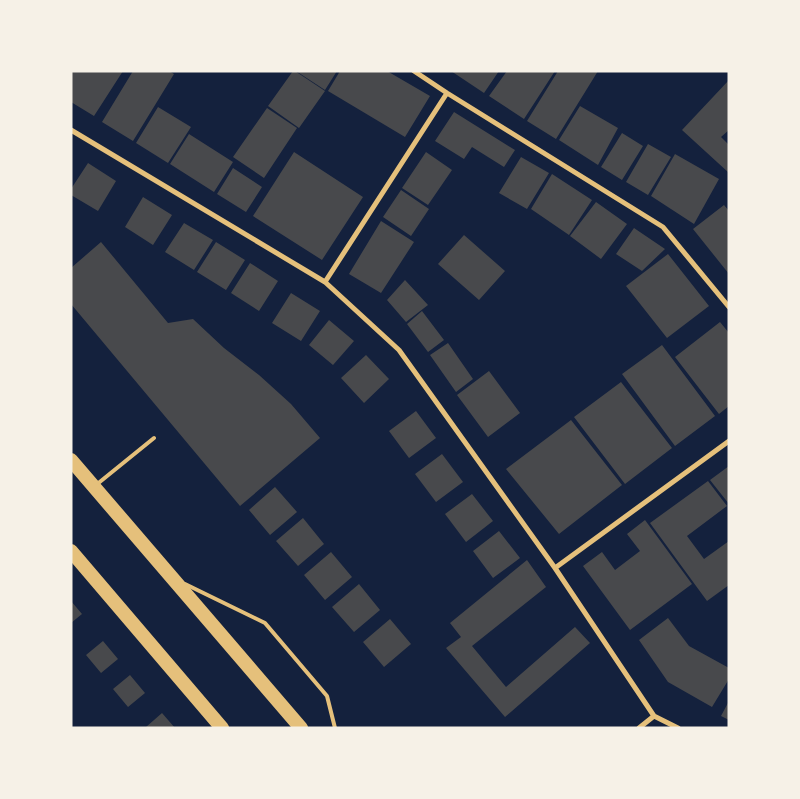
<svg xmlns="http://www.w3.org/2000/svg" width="800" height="799" viewBox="0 0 800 799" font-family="'Source Sans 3',sans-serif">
<rect width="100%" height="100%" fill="#14213d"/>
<!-- building -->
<path fill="#48494c" d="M 71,71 L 123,71 L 94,116 L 71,102 Z
M 133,71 L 169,71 L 174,74 L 133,141 L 102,122 Z
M 293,71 L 295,71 L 325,91 L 299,128 L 268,106 Z
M 296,71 L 337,71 L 325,90 Z
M 340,71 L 387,71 L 430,96 L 405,137 L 328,91 Z
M 451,71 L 499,71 L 484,93 Z
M 507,71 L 555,71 L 524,119 L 489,96 Z
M 558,71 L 598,71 L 556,139 L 527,121 Z
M 729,80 L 729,130 L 721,137 L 729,145 L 729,173 L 682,130 Z
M 580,106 L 618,128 L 598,165 L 559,140 Z
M 158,107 L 191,127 L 168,163 L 136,143 Z
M 267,108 L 297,128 L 264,178 L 233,157 Z
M 454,112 L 515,150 L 504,167 L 472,147 L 464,159 L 435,141 Z
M 622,133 L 643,146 L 622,180 L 601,167 Z
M 189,134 L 233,162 L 214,192 L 170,164 Z
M 648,144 L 671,157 L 648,195 L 626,182 Z
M 294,152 L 363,197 L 322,260 L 253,216 Z
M 426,152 L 452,170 L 428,205 L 402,188 Z
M 675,154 L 719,179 L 694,224 L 651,196 Z
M 521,157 L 549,173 L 527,209 L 499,193 Z
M 88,163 L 116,181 L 98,211 L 71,195 L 71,189 Z
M 233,168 L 262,187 L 246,212 L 217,194 Z
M 552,174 L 592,200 L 569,235 L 531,209 Z
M 401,190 L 429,209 L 411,236 L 383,217 Z
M 143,197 L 172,215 L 153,245 L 125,227 Z
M 596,202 L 627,224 L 601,259 L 570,236 Z
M 724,205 L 729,211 L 729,274 L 693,229 Z
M 381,221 L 414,242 L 381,293 L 349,274 Z
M 184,223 L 213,240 L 194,270 L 165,252 Z
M 634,228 L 665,249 L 642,271 L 616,254 Z
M 464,235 L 505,271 L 479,300 L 438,264 Z
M 101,242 L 168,323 L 193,319 L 224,348 L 259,375 L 291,404 L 320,438 L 240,506 L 71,304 L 71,268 Z
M 216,242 L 245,260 L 226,290 L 197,272 Z
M 668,254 L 709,306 L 667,338 L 626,286 Z
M 250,263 L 278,281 L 259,311 L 231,293 Z
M 405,280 L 428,305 L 406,322 L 387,300 Z
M 291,293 L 320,311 L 301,341 L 272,323 Z
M 422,311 L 444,340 L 428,352 L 407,324 Z
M 329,320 L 354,341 L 333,365 L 309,345 Z
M 720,322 L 729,333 L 729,406 L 719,414 L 675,357 Z
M 448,343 L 473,379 L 456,392 L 430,355 Z
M 662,345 L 715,416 L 675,446 L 622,374 Z
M 366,355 L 389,379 L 364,403 L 341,378 Z
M 489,371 L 520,413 L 488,437 L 457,395 Z
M 621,382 L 672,448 L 625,484 L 574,417 Z
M 416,411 L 436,438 L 409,458 L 389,431 Z
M 571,420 L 622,485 L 559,534 L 506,469 Z
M 442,454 L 463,482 L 436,502 L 415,474 Z
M 729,466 L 729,504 L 710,480 Z
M 708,481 L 727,506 L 687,536 L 704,559 L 729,541 L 729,585 L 707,601 L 650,523 Z
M 275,487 L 297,512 L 270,535 L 249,510 Z
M 472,494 L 493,521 L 466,542 L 445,514 Z
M 303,518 L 324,544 L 298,566 L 276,541 Z
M 645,520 L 692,584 L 630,630 L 583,566 L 602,552 L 615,570 L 640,551 L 627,534 Z
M 499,531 L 520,558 L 493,578 L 473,551 Z
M 331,552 L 352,577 L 325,600 L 304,575 Z
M 527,560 L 546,587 L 472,646 L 506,687 L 575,627 L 590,643 L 505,717 L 446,648 L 461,637 L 450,623 Z
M 359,584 L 380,610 L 354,632 L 332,607 Z
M 71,601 L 82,614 L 71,623 Z
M 668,618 L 689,646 L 729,668 L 729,679 L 712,707 L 668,682 L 639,640 Z
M 390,619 L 411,644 L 384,667 L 363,642 Z
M 103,641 L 118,659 L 101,673 L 86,655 Z
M 130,675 L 145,693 L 128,707 L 113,689 Z
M 729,701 L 729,720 L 721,716 Z
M 162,713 L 175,728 L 147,728 L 146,727 Z"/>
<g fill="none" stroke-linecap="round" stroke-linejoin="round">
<!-- service -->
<path stroke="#e5c07b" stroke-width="4" d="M 96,485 L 154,438
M 185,584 L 265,623 L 327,696 L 335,728"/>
<!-- minor -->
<path stroke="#e5c07b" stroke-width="5" d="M 414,71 L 447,93 L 663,227 L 729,307
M 71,130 L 325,282 L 399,350 L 555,568 L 654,716 L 678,728
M 325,282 L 447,93
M 555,568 L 729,441
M 639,728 L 654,716"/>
<!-- trunk -->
<path stroke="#e5c07b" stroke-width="14" d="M 71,460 L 301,728
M 71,551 L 222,728"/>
</g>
<!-- border -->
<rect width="800" height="799" fill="none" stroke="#f6f1e7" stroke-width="145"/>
</svg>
